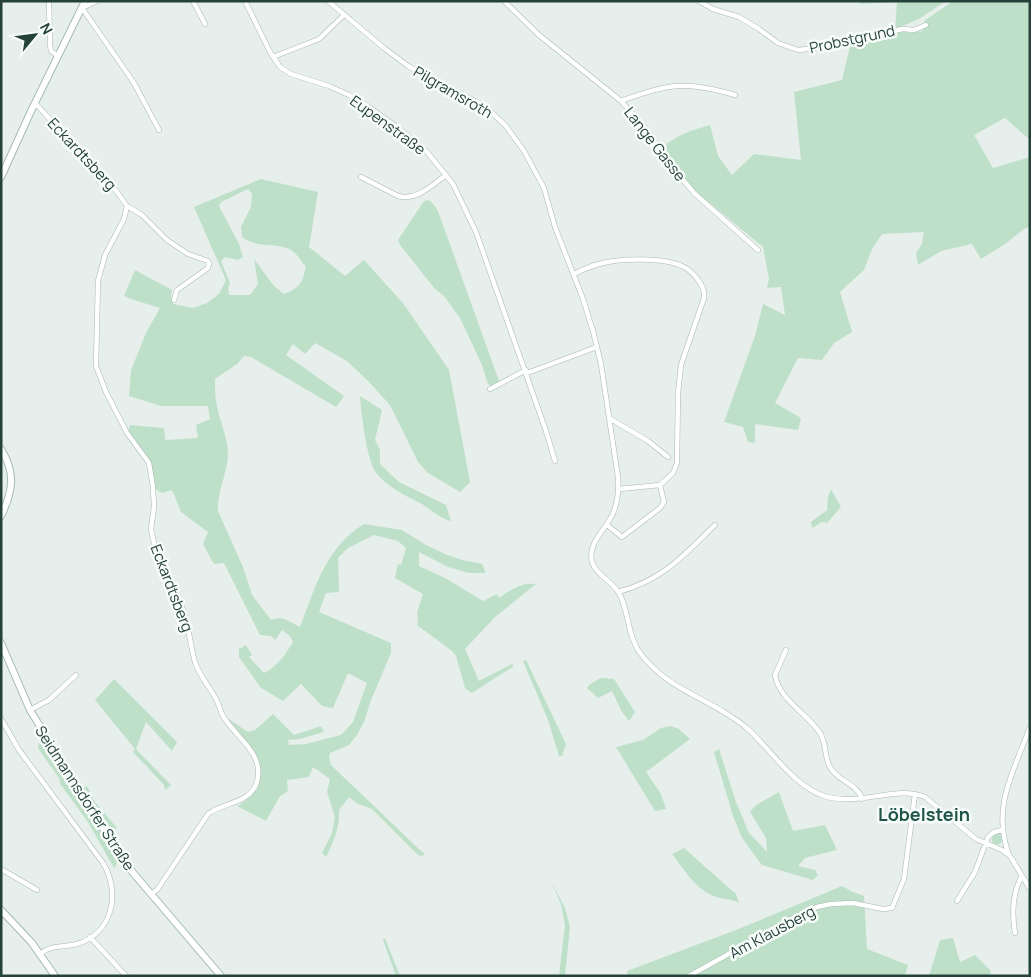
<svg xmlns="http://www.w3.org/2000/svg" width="1031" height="977" viewBox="0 0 1031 977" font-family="Manrope,sans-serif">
<rect width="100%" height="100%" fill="#e6efeb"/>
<!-- green -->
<path fill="#bfe0c8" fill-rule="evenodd" d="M 860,1 L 946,1 L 919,19 L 895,29 L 897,2 L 860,4 Z
M 953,1 L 1030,1 L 1030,140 L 1005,118 L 974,135 L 993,168 L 1030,157 L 1030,227 L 1024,229 L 1005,244 L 981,259 L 972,244 L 941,251 L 918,265 L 916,253 L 922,244 L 924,232 L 882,234 L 872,249 L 864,270 L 840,292 L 852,332 L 834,343 L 822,360 L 798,358 L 775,403 L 801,418 L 798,430 L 755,424 L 755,443 L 748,442 L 743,427 L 724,422 L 755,336 L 763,304 L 785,315 L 781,287 L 767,288 L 769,279 L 763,247 L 695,191 L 672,164 L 662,148 C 676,135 692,130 710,125 L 718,156 L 732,175 L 754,154 L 801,160 L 794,92 L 842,80 L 851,42 L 902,30 L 909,33 L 922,31 L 926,25 L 924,21 Z
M 261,179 L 318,192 L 309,247 L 345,276 L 364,260 L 403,303 L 449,370 L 470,482 L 460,492 L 428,473 L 418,462 L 390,405 L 368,381 L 347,361 L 315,343 L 305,354 L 293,344 L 286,355 L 344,396 L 336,407 L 251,357 L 244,356 L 237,364 L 215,379 C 215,388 215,398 217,406 C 220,422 227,436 228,452 C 228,473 217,491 218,511 L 243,567 L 252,595 L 271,620 C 283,615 289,622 300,627 C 315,588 326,547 364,524 L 402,530 L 426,545 L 445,554 L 462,560 L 482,564 L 486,573 L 469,573 L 448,567 L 419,552 L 419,566 L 445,578 L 483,601 L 497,594 L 499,598 C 510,590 522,582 536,584 L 495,617 L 465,649 L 479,681 L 512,664 L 514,666 L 472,693 L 465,688 L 456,656 L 452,651 L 417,625 L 418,619 L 417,613 L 423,594 L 395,578 L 398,564 L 401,565 L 406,548 L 398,541 L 374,535 L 348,548 L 338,558 L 339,592 L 326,593 L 319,612 L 391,643 L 391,653 L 371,700 L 364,722 L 357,735 L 349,745 L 330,753 L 329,757 L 331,765 L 421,851 L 425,854 L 422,856 L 418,855 L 372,809 L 358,804 L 349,797 L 339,810 C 340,827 334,841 326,857 L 322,853 L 332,833 L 335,817 L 327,792 L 330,779 L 313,767 L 309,777 L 287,780 L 288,791 L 280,796 L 266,821 L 237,806 C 283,782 251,744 227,718 L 248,732 L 255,730 L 273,714 L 294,735 L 321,726 L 324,732 L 300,739 L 288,740 L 289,745 L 306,744 L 341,735 L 353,722 L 367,683 L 348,673 L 333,708 L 322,706 L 301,684 L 283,701 L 261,688 L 239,657 L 239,649 L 246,645 L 252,655 L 249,657 L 264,673 C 278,666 285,655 293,642 L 290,636 L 282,630 L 275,640 L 271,636 L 260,635 L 224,563 L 214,564 L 203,544 L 208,532 L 181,512 L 172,490 L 162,493 L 155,489 C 153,458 148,455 128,433 L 130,425 L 164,428 L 165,440 L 198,438 L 196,425 L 210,419 L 208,406 L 161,406 L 129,396 L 131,370 L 146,333 L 160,308 L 131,299 L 124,296 L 135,270 L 172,290 L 171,295 L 173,304 L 193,308 L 207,303 L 219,294 L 226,280 L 194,207 ZM 248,189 L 252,194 L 251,207 L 241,227 L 242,237 C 258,249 275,242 289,249 C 296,252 301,261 306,267 C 302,283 300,288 284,294 L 274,286 L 254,259 L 258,284 L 250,295 L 229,295 L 228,288 L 230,283 L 221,261 L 225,257 L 238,260 L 243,257 L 239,244 L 219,206 L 221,202 Z
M 429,200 L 434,205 L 438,211 L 499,381 L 492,386 L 488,384 L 482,365 L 460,318 L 444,296 L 435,289 L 400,245 L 398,240 L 424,201 Z
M 360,396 L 382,410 L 375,440 L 380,450 L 380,464 L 399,482 L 446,505 L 451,521 C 441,519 431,510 422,504 C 406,496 389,488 377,474 C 367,463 361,412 360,396 Z
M 831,489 L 841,507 L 827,523 L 822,522 L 812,528 L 811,522 L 827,510 L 828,497 Z
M 526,660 L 566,744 L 562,756 L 559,756 L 548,720 L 523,661 Z
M 601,678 L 614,679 L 635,712 L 629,721 L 622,712 L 612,691 L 598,698 L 587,688 L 590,684 Z
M 114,679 L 177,742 L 172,751 L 146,722 L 136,749 L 171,785 L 165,790 L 164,785 L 133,752 L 135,749 L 95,700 Z
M 671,726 L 679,729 L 690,739 L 646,772 L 661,794 L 666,809 L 655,811 L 616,747 L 643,740 L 661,728 Z
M 41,734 L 118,862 L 114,868 L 88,822 L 61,785 L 59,778 L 38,748 Z
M 719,749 L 736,802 L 749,833 L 767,852 L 766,838 L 750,812 L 756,805 L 779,792 L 793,831 L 825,825 L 837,850 L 805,858 L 798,866 L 815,870 L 818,875 L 813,880 L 762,865 L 755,856 L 741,836 L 733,816 L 714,752 Z
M 87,786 L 95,802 L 117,828 L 110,830 L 83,789 Z
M991.5 839a5.5 5.5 0 1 1 11 0a5.5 5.5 0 1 1-11 0Z
M 684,848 L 736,894 L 739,903 C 731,898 725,900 717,897 C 696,891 685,870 672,854 Z
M 551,881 L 565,908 L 570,927 L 565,976 L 559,976 L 565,925 L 561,904 Z
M 842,886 L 853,892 L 864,896 L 867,949 L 908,965 L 905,976 L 628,976 L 627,971 L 736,930 Z
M 385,938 L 400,976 L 396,976 L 383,940 Z
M 953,938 L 960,962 L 975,955 L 990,970 L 991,976 L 929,976 L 940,940 Z"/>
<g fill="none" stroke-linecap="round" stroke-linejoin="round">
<defs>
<path id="street" d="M 49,1 L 50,45 L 51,51 L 58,56
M 97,1 L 82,8 L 134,83 L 159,130
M 193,1 L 205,24
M 245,1 L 270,52 L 280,67 L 291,74 L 329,86 L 349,95 L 369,107 L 401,130 L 427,152 L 453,184 L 476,232 L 546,431 L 555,461
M 328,1 L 384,48 L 408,66 L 442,86 L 475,101 L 489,110 L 506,126 L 524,151 L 544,188 L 555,227 L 583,299 L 593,331 L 601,364 L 618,477 C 619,489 618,500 614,511 C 608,528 587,542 592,562 C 596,575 612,581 619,593 C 629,611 627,633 638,650 C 667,692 712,698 748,729 C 771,750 794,786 824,796 C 859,807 896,785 925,797 L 976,839 L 1002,850 L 1010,856 L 1030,889
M 504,1 L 539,35 L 621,101 L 643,125 L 671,165 L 694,193 L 758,250
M 699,1 L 713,9 L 739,17 L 759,29 L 778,43 L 798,50 L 837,46 L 902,29 L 914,30 L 926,25
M 273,57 L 319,39 L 344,15
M 621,101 C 669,83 685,81 735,95
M 35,103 L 117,192 L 127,206 L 142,215 L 167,240 L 188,254 L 208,261 L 209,264 L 208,268 L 177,290 L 174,300
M 361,177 L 398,196 C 417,201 432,185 446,175
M 127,206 L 124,219 L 105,255 L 98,281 L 96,366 L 106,392 L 127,433 L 149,463 L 153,487 L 154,507 L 151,529 L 154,543 C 163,565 174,587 183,610 C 189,627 190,644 195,662 C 199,675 209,686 216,699 C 219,704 220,711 223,716 C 235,737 265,753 257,782 C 250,804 223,802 208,814 L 157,890 L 151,894
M 574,274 C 582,270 591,266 599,264 C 620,258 665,257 684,267 C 689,269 692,273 696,277 C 701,284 705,289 704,298 L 681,365 L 678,393 L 677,463 L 673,473 L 660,485 L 619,489
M 527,373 L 597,347
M 490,389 L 526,370
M 609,418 L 648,441 L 668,457
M 607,525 L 622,537 L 660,508 L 664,502 L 660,485
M 618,592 C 663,580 683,556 715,525
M 786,650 L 775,675 C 779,700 807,713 820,733 C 827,744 824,757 830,767 C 837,781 858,784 862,799
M 30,710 L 49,700 L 76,675
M 1,719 L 19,750 L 103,863 C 121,893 113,933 77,944 C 62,948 52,944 40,954
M 1009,855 C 991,807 1014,771 1030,727
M 1,869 L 37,890
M 957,901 L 975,872 L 988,837 L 994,832 L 1003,830
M 1015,933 C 1012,915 1012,893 1022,876
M 90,937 L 126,976
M 689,976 L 797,916 L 817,907 L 831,904 L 853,903 L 883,909 L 892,908 L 904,879 L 915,794"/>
<path id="secondary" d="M 1,177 L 32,109 L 85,1
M 1,449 C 16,473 13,491 1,516
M 1,643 L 30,710 L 123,861 L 221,976
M 1,910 L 32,943 L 55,976"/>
</defs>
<!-- street casing -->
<use href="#street" stroke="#a8b8b2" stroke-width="5.5"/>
<!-- secondary casing -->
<use href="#secondary" stroke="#a4bbb3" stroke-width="8"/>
<!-- street -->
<use href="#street" stroke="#fff" stroke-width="4.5"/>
<!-- secondary -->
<use href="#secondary" stroke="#fff" stroke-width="6"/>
</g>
<g text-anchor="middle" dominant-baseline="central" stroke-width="5" stroke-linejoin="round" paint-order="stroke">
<!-- street labels -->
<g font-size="15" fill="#24423a" stroke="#f7fbf9">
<text transform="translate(852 39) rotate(-12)">Probstgrund</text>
<text transform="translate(453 92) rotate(30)">Pilgramsroth</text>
<text transform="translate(388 125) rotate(36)">Eupenstraße</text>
<text transform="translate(655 144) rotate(52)">Lange Gasse</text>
<text transform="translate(82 154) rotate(47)">Eckardtsberg</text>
<text transform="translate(172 588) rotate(69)">Eckardtsberg</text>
<text transform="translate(85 798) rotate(57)">Seidmannsdorfer Straße</text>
<text transform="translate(772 932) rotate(-28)">Am Klausberg</text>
</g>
<!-- quarter labels -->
<g font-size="18" font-weight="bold" fill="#1f5548" stroke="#f7fbf9">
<text x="924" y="814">Löbelstein</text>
</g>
</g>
<!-- border -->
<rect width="1031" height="977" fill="none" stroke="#24423a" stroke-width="5"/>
<!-- north arrow -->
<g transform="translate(35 35) rotate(61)" stroke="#f7fbf9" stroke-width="4" paint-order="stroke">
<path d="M0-4L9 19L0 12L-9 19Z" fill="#24423a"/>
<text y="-8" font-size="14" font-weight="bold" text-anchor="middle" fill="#24423a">N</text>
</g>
</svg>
